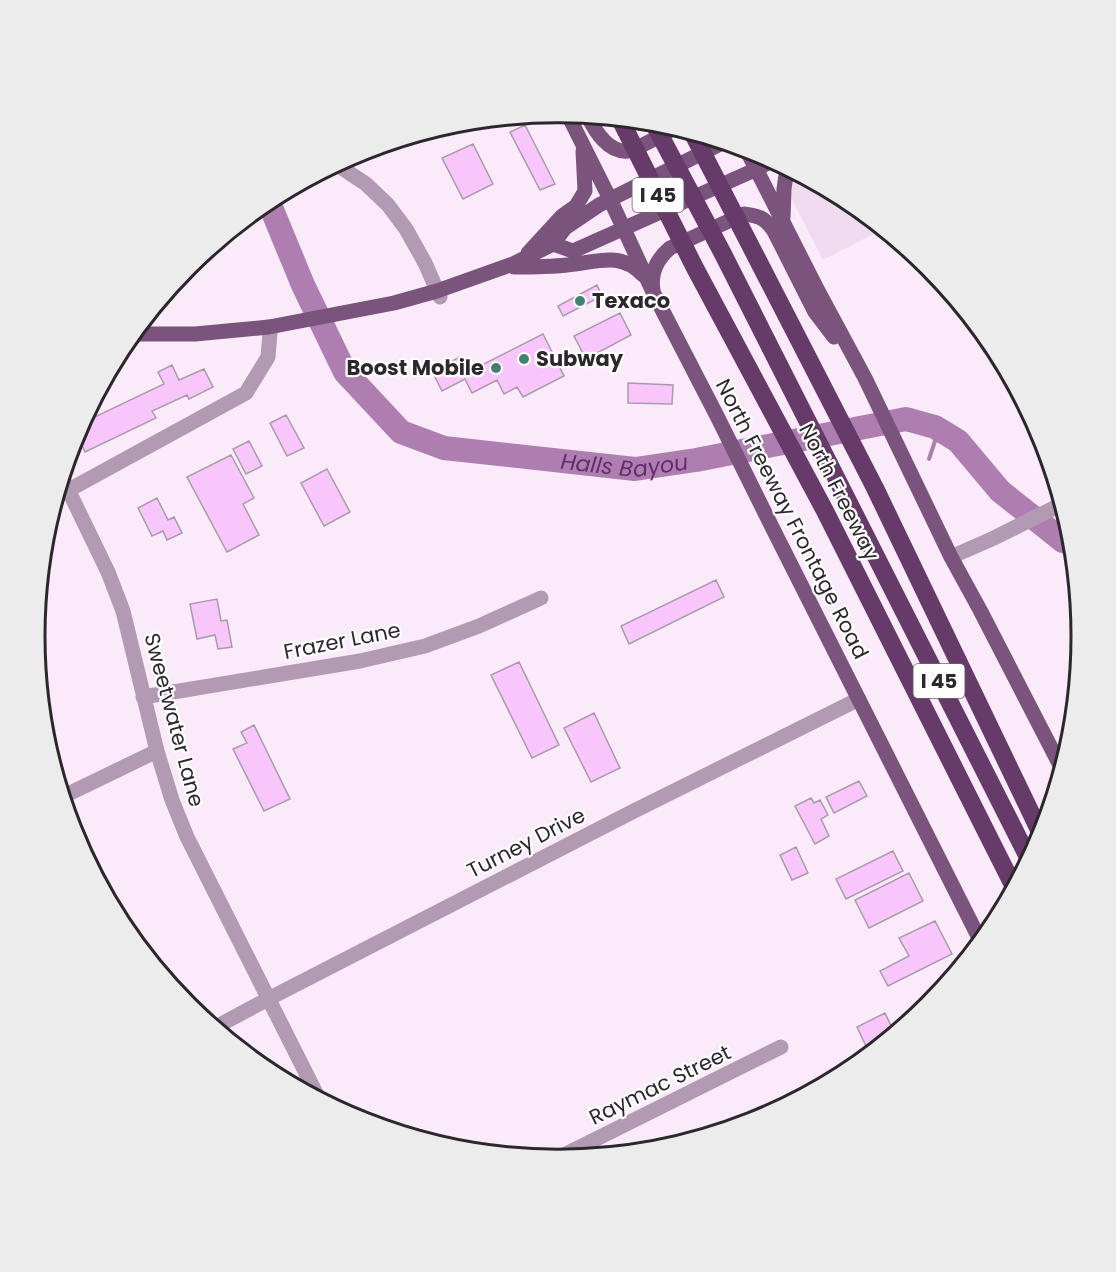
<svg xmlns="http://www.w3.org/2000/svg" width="1116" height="1272" viewBox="0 0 1116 1272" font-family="Poppins,sans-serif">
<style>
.built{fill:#f0dbf1}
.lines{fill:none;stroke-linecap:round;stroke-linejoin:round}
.stream{stroke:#ae7eb1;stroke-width:4}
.river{stroke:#ae7eb1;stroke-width:24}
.building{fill:#f9c6fc;stroke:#a99baa;stroke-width:1.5}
.minor{stroke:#b19ab2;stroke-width:15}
.major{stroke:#7a547c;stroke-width:15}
.highway{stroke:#663a69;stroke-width:18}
.poi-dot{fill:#408170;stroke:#fdfdfd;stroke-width:2}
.labels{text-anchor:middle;stroke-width:4.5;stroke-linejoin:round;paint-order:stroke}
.shield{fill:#fdfdfd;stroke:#6b676b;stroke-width:1.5}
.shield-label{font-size:20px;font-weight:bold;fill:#2c272c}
.poi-label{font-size:21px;font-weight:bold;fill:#2c272c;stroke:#fdfdfd;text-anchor:start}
.street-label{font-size:21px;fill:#2c272c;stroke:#fdfdfd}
.water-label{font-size:22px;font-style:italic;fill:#672b6b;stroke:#fdfdfd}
.rim{fill:none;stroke:#2c272c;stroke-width:3}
</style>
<rect width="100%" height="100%" fill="#faeafa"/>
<!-- built -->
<path class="built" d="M771,159L849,201L883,229L823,260Z"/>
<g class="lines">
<!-- stream -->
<path class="stream" d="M929,459L939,429"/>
<!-- river -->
<path class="river" id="s1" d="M268,200L303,285L345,372L401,432L444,448L635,469L696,460L906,419L935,427L958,441L1000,491L1063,541L1072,543"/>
</g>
<!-- building -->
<path class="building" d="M525,125L555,184L540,190L510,132Z
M473,144L493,184L463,199L442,158Z
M851,203L867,216L868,217L860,221Z
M597,285L602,296L563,316L558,306Z
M620,313L631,335L586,359L574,336Z
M543,334L564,376L523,397L517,387L504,394L497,380L472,393L465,379L442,391L432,371L460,357L468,372Z
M172,365L179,380L204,369L213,387L189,399L187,395L152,411L156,418L85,452L76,432L80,424L164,384L158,372Z
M628,383L673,385L672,404L628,403Z
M286,415L304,448L287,456L270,423Z
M249,441L262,466L246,474L233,449Z
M231,455L254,498L243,504L259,535L227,552L187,477Z
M327,469L350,512L324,526L301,483Z
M157,498L168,520L174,517L182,533L167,540L163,531L152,536L138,508Z
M716,580L724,597L629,644L621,626Z
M217,599L221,621L227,620L232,647L218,649L215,635L197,639L190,604Z
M519,662L559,745L532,758L491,675Z
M594,713L620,768L591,782L564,728Z
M254,725L290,799L264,811L233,749L247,743L241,732Z
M859,781L867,796L834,813L826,797Z
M811,798L814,803L820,800L828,815L821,819L829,836L815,844L795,806Z
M796,847L808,873L792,880L780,855Z
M893,851L903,871L846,899L836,879Z
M909,873L923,901L869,928L855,900Z
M935,921L952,954L888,986L880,971L909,956L899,938Z
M885,1013L894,1032L866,1046L857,1027Z"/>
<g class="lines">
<!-- minor -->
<path class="minor" d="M336,164L366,184L388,205L406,229L425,263L440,297
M62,477L108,572L123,611L157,751L172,800L187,837L319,1099
M56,497L246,393L268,357L270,333L269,327
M951,557L994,538L1062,504
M143,697L360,661L425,646L479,626L541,598
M62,797L157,751
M214,1028L268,999L632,812L859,699
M556,1159L781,1047"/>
<!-- major -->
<path class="major" d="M567,113L610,199L654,294L718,418L772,527L981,942
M587,115C595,131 608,153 628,151C636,150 667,132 676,127
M746,149L816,287L865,378L951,557L980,610L1062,769
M783,218L784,189L787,168
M553,244L573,251L757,169L773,160
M528,253L562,216L576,206L585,191L583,151
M514,267C531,267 549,267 567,265C595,263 620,250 643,275
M653,290C650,272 657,259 670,248L744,214C760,216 765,218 774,231L815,312L834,337
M132,334H195L269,327L394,303L437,291L513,264L553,244L565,228L599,205L724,142"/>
<!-- highway -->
<path class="highway" d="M620,119L695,268L825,511L1014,887
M653,122L723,254L1029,859
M692,132L875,488L1042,836"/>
</g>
<!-- markers -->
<g class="poi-dot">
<circle cx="580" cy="301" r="6"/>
<circle cx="524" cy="359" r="6"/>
<circle cx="496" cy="368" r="6"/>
</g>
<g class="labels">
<!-- shield labels -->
<g class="shield">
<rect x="632.5" y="178" width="51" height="34" rx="4.5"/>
<rect x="913.5" y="664" width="51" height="34" rx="4.5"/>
</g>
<g class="shield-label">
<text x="658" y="202">I 45</text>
<text x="939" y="688">I 45</text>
</g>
<!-- poi labels -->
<g class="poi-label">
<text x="592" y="308">Texaco</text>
<text x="536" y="366">Subway</text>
<text x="484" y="375" text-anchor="end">Boost Mobile</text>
</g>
<!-- street labels -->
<g class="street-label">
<text transform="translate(839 492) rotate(63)" y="7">North Freeway</text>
<text transform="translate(792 519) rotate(63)" y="7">North Freeway Frontage Road</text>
<text transform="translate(342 641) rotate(-11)" y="7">Frazer Lane</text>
<text transform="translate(174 720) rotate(75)" y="7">Sweetwater Lane</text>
<text transform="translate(526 843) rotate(-27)" y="7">Turney Drive</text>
<text transform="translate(660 1085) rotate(-26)" y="7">Raymac Street</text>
</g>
<!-- water labels -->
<g class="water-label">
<text dy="8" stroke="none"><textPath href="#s1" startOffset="498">Halls Bayou</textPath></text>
</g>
</g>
<!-- crop -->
<path d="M0 0H1116V1272H0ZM45 636a513 513 0 1 1 1026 0a513 513 0 1 1-1026 0Z" fill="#ececec" fill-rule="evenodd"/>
<path class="rim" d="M45 636a513 513 0 1 1 1026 0a513 513 0 1 1-1026 0Z"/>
</svg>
